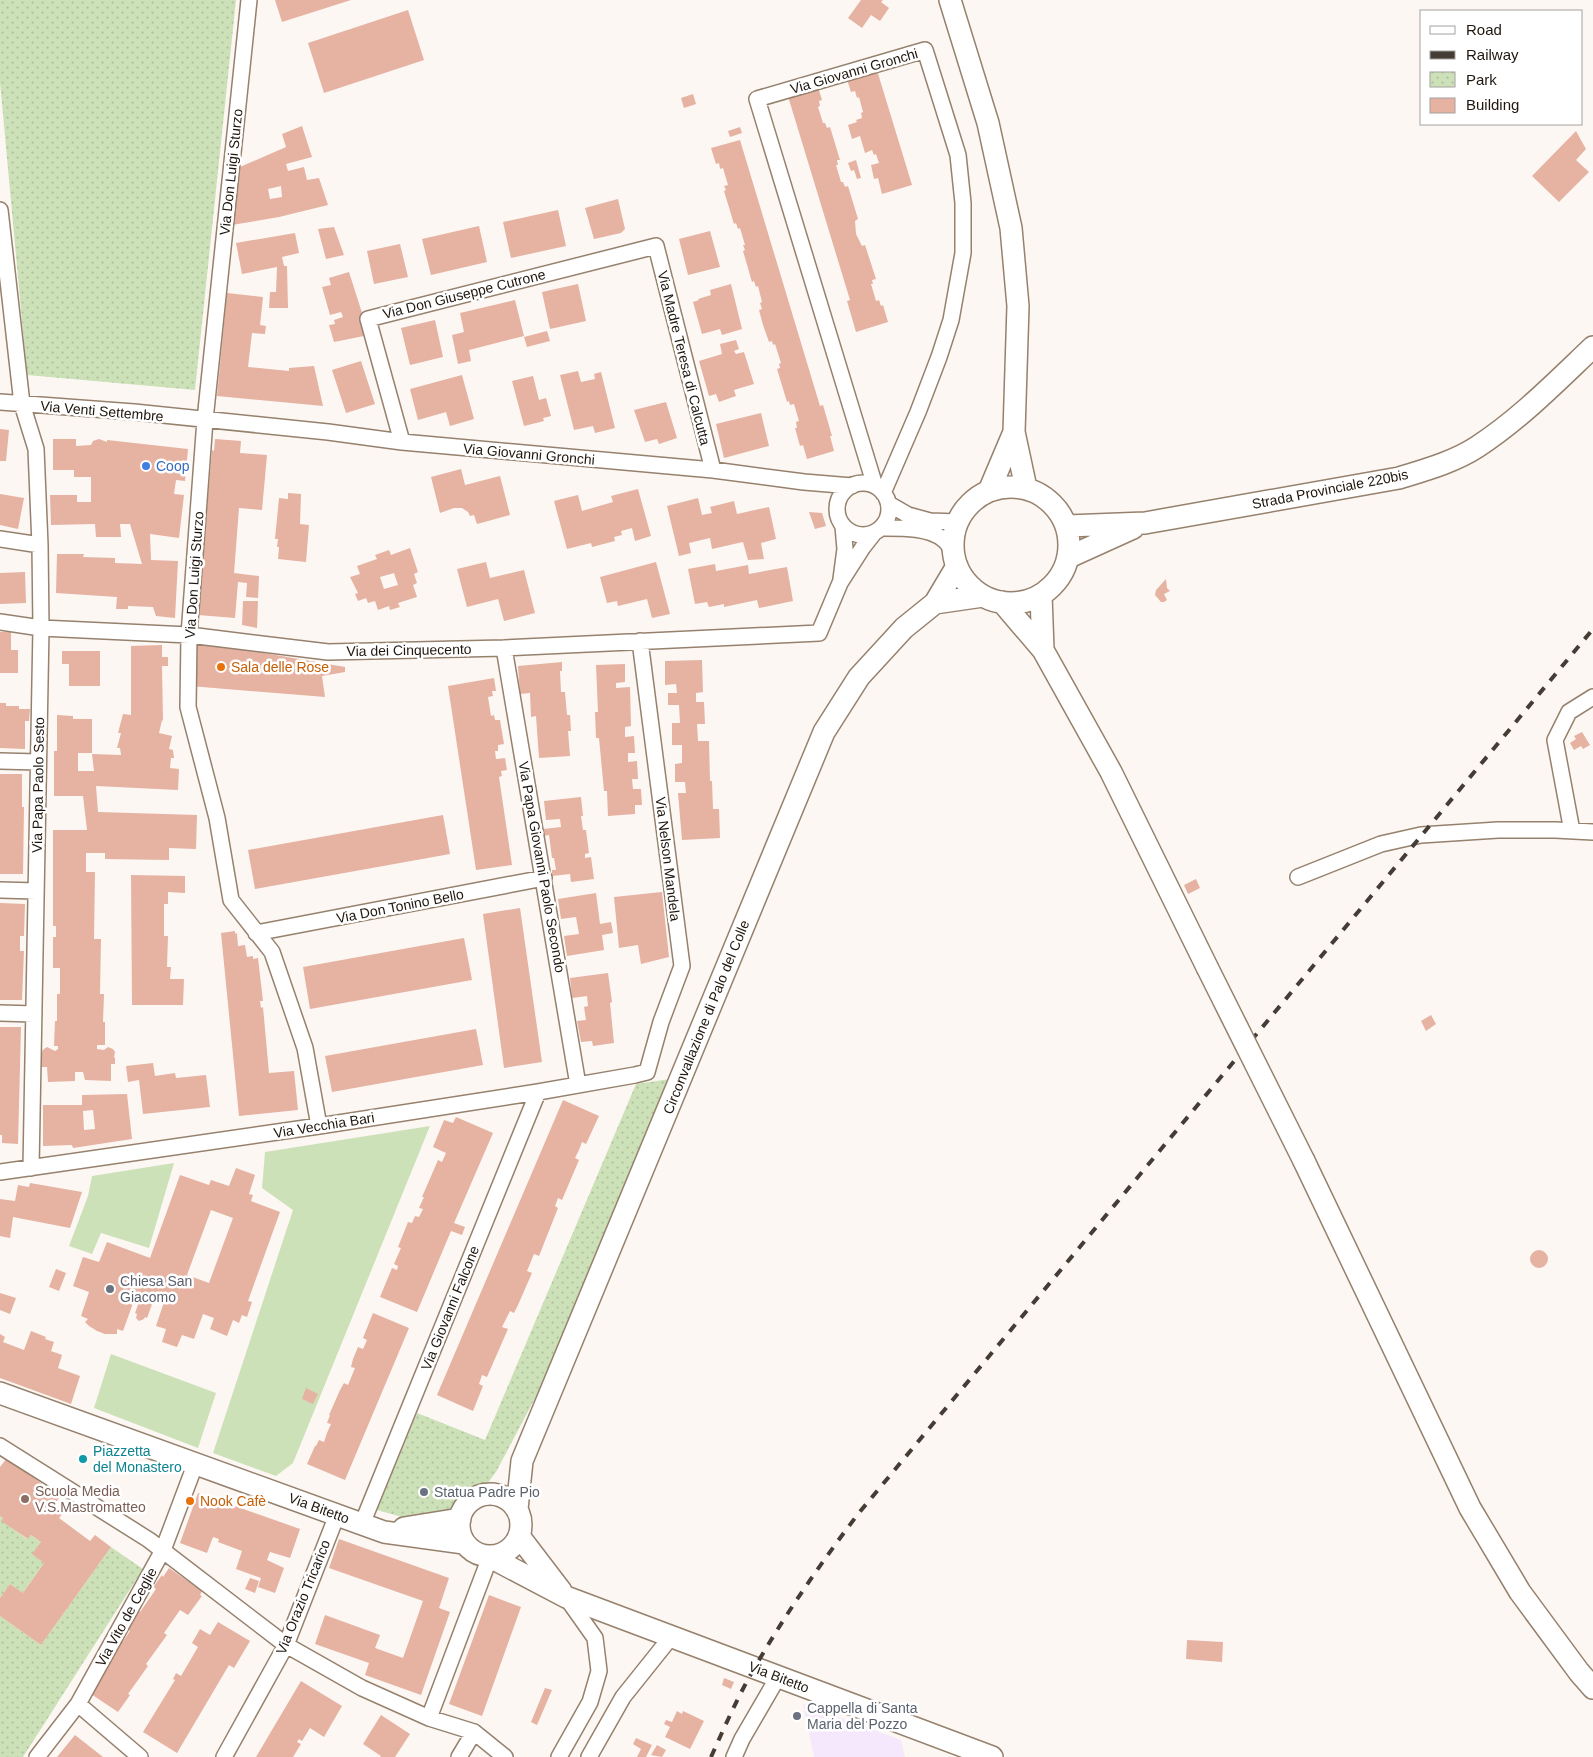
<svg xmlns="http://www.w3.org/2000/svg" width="1593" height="1757" viewBox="0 0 1593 1757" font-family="Arial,sans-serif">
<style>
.industrial{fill:#f5e8fd}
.green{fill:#cde1b9}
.park{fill:url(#park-dots)}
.building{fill:#e6b2a2;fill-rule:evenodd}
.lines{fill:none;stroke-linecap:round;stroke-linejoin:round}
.street-casing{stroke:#96816d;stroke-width:18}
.secondary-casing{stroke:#96816d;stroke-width:24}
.street{stroke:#fff;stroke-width:15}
.secondary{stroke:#fff;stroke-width:21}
.rail{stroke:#443d35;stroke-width:4;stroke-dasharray:9 9;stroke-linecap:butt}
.secondary-bridge-casing{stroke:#96816d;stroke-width:24;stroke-linecap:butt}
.secondary-bridge{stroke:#fff;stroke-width:21}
.shop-dot{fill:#3f7fe0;stroke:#fff;stroke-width:2}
.food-dot{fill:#e8710a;stroke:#fff;stroke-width:2}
.worship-dot{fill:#6b7280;stroke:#fff;stroke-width:2}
.culture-dot{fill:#0f9aa8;stroke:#fff;stroke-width:2}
.education-dot{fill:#8d6e63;stroke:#fff;stroke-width:2}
.labels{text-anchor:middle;stroke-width:5;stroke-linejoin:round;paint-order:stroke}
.street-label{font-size:14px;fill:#1f170f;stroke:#fff}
.shop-label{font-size:14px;fill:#366cbe;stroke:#fff;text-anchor:start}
.food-label{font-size:14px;fill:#c56008;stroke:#fff;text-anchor:start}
.worship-label{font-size:14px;fill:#5b616d;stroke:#fff;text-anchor:start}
.culture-label{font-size:14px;fill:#0d838f;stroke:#fff;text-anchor:start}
.education-label{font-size:14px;fill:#785e54;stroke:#fff;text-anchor:start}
</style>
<defs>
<pattern id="park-dots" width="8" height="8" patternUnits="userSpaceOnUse" patternTransform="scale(1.25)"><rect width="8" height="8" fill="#cde1b9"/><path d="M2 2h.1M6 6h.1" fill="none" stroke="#b0c09e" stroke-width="1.8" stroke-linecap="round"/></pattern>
</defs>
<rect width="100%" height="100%" fill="#fcf7f3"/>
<!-- industrial -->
<path class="industrial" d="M803,1704L901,1740L905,1757H814Z"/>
<!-- green -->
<path class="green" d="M430,1126L293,1463L276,1476L213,1453L293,1210L262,1188L265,1152Z
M174,1163L149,1248L101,1233L92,1254L69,1246L88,1196L92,1176Z
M111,1354L216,1393L198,1448L94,1408Z"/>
<!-- park -->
<path class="park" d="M0,0H236L195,390L27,375L0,82Z
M670,1079L542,1385L496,1472L478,1496L454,1513L409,1519L377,1510L417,1413L485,1440L636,1084Z
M0,1516L3,1518L2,1521L27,1539L31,1535L41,1542L33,1554L44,1563L23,1593L10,1584L0,1598Z
M111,1547L143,1569L23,1757H0V1616L41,1645Z"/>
<!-- building -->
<path class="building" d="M275,0H351L282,22Z
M861,0H883L881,2L889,8L880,21L871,15L862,28L848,18Z
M408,10L424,60L324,93L308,43Z
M876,67L912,185L882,194L878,178L874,179L871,165L879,163L876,154L874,155L872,150L865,153L860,136L852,139L848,125L857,122L856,120L862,118L861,113L863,112L859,97L857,98L855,91L851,92L846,76Z
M817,84L822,100L819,101L820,106L818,107L823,123H825L827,128L830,127L840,160H837L838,165H836L841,182H843L845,187L848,186L858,219L855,221L856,234L862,246L865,245L876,279L872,280L873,284H871L874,294L876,301L879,300L881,306L883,305L888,322L856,332L847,301L850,300L787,93Z
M693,94L696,104L684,108L681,98Z
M302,126L312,157L286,164L288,171L304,167L307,180L319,178L328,205L279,217L232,225L240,167L286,147L282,134ZM281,186L282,197L270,199L268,189Z
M740,127L742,133L730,137L728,131Z
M1576,131L1586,149L1576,160L1589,172L1559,202L1532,176Z
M740,140L820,406L823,405L832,436H830L834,451L807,459L803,445L800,446L795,428H797L796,422L799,421L794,404L790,405L789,401L787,402L777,369L780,368L779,364L781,363L775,344L773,345L772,341L769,342L763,325L759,310L762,309L760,303L762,302L758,286L756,287L754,281L752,282L743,251L745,250L743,245H745L740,228L738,229L736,223L734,224L724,191L726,190L724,186L728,185L723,168L720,169L719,163L716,164L711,148Z
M856,160L861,178L857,179L854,170L851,171L848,163Z
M618,199L625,229L621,233L594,239L585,208Z
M558,210L566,246L511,258L503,222Z
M479,226L487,262L431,275L422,239Z
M334,227L344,255L326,259L318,229Z
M710,231L720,267L688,275L679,239Z
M295,233L299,253L282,257L284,266H287L288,308H269L270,292H276L277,267L242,274L236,243Z
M400,244L408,277L374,284L367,251Z
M349,272L369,335L334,342L329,325L335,324L334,320L343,317L341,312L330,315L322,287L331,285L329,278Z
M578,284L586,321L550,329L542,292Z
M731,284L742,329L722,335L720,329L702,334L693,302L699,300L698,299L711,295L710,290Z
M227,293L263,297L260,325L266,326L265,334L252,333L248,367L289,371V368L314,366L323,406L217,396Z
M515,300L524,336L469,350L471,361L458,364L452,335L464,332L460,313Z
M435,320L443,357L410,365L401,328Z
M547,331L550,341L527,347L524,337Z
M736,340L739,349L734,351L736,354L744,352L754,384L734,390L736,396L719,402L716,394L709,396L699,361L722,354L720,344Z
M361,361L375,404L346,413L332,370Z
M578,371L581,382L595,379L594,374L601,372L615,428L595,433L593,426L574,430L560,375Z
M462,375L474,419L450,426L446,412L418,420L410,389Z
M533,376L539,400L546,398L551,416L543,418L544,421L524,426L512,381Z
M666,402L677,438L659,444L657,439L645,442L634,410Z
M761,413L769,446L724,458L716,424Z
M0,429L9,430L6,461H0Z
M53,439H76V446L91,445L93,441L99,439L107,442V440L188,449L185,481L176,480L174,494L184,495L179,538L150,534L151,560L178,561L175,618L156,616L153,607L128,606V609H116L117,597L56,593L57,554H84L83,557L115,558V563L142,564L130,524H120L121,537H96L95,524L51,525L50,495H77V502H91V477H74V470H53Z
M215,439L241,441L240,453L267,455L262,510L239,508L234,573L259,576L258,598L246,597L247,583L238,582L235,618L198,615L212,450L214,451Z
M461,469L465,485L500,476L510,515L477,524L474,515L470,516L468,512L462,508H454L440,513L431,477Z
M638,489L651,536L635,541L632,528L621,531L622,535L614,537L615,541L592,547L591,543L567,549L554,501L578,495L582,511L613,502L611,496Z
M288,493L301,494L300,524L309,525L306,562L278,559L279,547H277L278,539H275L279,498L288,499Z
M0,494L24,498L18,529L0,525Z
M698,498L702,515L712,513L710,507L734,501L737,514L769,507L776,539L761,543L764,559L748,560L743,542L712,549L710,538L689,543L691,553L679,556L667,506Z
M809,512L822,513L826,526L815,529Z
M410,548L418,572L414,574L417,583L413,585L417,597L398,603L400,607L390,610L389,606L378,610L375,601L368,603L366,598L358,601L355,594L358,593L350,577L360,574L357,566L377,559L375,555L389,550L391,555ZM394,573L398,585L384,589L380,577Z
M486,562L490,578L524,570L535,613L504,621L498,599L467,607L457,569Z
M656,562L670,614L652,618L647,599L618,606L617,601L607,603L600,577Z
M715,564L716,571L748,565L749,574L787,567L793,601L759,608L757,600L724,607V604L709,607L707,602L695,604L688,569Z
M25,572L26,603L0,604V573Z
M1166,579L1167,588L1170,591L1164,594L1167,600L1164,602H1161L1155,595L1156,590Z
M243,601H258L257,628L242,625Z
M0,632H11V650H18V673H0Z
M194,641L345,667V672L322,676L325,697L190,686Z
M162,645V657H168V666H162L163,721L162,720L159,733L172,736L169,749L173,750L174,758H171L170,768L179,769L178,790L96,786L98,812L197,815L196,849L169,848V860L105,859V853H86V872H95L94,939H101L100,994H104L103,1022H105V1045H97V1049L104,1050L108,1047L113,1049L115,1052L114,1057L115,1058V1064H111V1081L85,1080L83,1072H75V1081L48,1082L47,1067H41L42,1060L40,1054L44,1049L47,1047L55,1051L58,1049V1046H54L55,1021H57V994H60V968H53V937H56V926H53V830H87L83,796H54V751H57V715L73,716V719H92V753H78V771H94L92,754L121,755L120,748H117L121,733H118L123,714L131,715V646Z
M62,651H100V686H69V664H62Z
M702,660L703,692L696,693V702H704L705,724H697L698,741H709L710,781H712L713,809H719L720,838L682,840L678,793H686L685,782H675V764L682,763V745H672V723H680L679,705H668V693H677L676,684L665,685V661Z
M562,662V671H560L561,692H565L567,715H570L571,731H568L570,756L539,758L536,716L531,717L530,693L520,694L518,666Z
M625,664V682L616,683V688L630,687L631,726L625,727V737L634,736L635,753H628V762L637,761L638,779H632L633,789H641L642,805H635V814L608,816L607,791H604L599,738H596L595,712H598L596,665Z
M494,678L496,691H492L493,696L488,697L491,716L494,715L495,720H500L504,744L498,745V751H495L496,759L505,758L507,770L501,771L502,776L499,777L512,865L476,870L448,686Z
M0,703H6V706H19V709H30L29,721H25V749L0,748Z
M1582,732L1590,745L1583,749L1581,746L1574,750L1570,743L1576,739L1574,736Z
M0,774H22V807H24L23,874H0Z
M581,797L583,816H581L583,830H586L589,853L585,854V858L591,857L594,879L571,882L570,874L552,876V870H556L554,858H552L549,835L544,836L543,829L561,827L560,819L546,820L544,801Z
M443,815L450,854L255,889L248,850Z
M131,875L185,876V893L168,892V904H164V936H168L167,967H171L170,979H184L183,1005H132Z
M1196,879L1200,888L1188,894L1184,885Z
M662,892L669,957L641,964L638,945L619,948L614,897Z
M596,893L600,924L611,922L613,933L602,935L604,950L567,956L564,936L579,934L576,917L561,919L558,899Z
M0,903L25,904L24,936H20V951H24L22,1000H0Z
M520,908L542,1062L504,1068L483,914Z
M235,931V934L237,933L238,946L245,945L247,957L253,956V959L258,958L263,1001H260L261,1008L263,1007L269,1073L294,1071L298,1110L239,1116L221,933Z
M464,938L472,980L310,1009L303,967Z
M608,973L612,1002L610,1003L614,1043L593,1046L592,1041L581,1042L577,1021L586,1020L584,1007L588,1006L587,996L572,998L570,978Z
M1431,1015L1436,1024L1426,1031L1421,1021Z
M0,1027H21L18,1144L2,1143V1135H0Z
M476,1029L483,1065L332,1092L325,1056Z
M153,1063L155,1076L175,1073L176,1078L206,1075L210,1107L143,1114L139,1080L128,1082L126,1066Z
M127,1094L132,1139L73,1148L72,1145L43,1146V1105H82V1095ZM93,1110L95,1129L84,1130L83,1111Z
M563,1100L599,1116L586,1144L582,1142L579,1150L575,1158L579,1160L562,1200L558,1198L555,1206L558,1208L539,1256L534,1254L527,1271L532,1273L518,1305L514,1313L510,1311L502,1327L508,1329L487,1377L482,1375L479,1384L483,1386L473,1411L437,1395Z
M456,1117L493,1133L454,1223L465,1227L462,1235L451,1231L417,1312L380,1297L392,1268L397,1270L398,1266L394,1264L401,1248L398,1247L408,1222L412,1223L415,1216L419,1217L423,1209L419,1208L424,1197H422L438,1160L442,1162L446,1153L433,1147L444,1120L453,1123Z
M236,1168L255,1175L249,1194L253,1195L251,1201L280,1212L248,1301L252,1302L247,1317L242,1315L239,1323L233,1320L227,1336L210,1329L214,1318L203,1314L194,1339L182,1335L177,1347L162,1342L166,1329L156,1326L165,1299L155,1296L147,1318L145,1317L144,1319L139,1321L136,1318L137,1314L135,1313L142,1294L137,1292L123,1331L117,1329V1334H105L97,1331L89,1326L85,1322L88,1319L81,1316L89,1292L73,1286L83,1257L99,1262L107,1242L150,1258L180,1175L209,1185L211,1180L229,1186ZM211,1210L233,1218L209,1283L187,1275Z
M30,1183L82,1192L70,1228L13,1217L10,1238L0,1236V1199L15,1201L18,1185L29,1187Z
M1530 1259a9 9 0 1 1 18 0a9 9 0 1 1-18 0Z
M56,1269L66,1273L59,1291L49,1287Z
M0,1293L16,1298L10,1314L0,1310Z
M373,1313L409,1328L345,1480L307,1464L315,1446H316L319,1440L324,1442L327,1433L331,1424L327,1423L330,1415H329L340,1390L344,1383L348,1385L355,1368L351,1367L353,1359L358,1347L363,1349L367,1340L363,1338Z
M31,1331L46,1337L45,1339L54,1342L51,1351L62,1355L58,1368L80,1376L71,1404L0,1378V1334L5,1337L3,1342L24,1350Z
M306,1388L318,1394L313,1404L302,1399Z
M7,1458L60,1497L53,1506L63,1513L59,1518L90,1541L95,1535L111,1547L41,1645L0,1616V1598L10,1584L23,1593L44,1563L32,1554L41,1542L31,1535L28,1539L1,1521L3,1518L0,1516V1467Z
M198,1493L300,1529L290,1558L270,1552L267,1560L284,1568L275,1593L258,1587L261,1578L236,1569L242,1551L218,1542L219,1539L213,1537L207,1553L180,1543Z
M339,1539L449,1578L439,1608L450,1612L421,1695L365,1675L369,1663L315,1644L325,1615L380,1635L375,1648L403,1658L423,1601L329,1568Z
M169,1568L202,1591L200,1595L202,1596L188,1615L180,1610L164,1633L167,1635L146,1664L148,1666L128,1694L130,1695L118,1712L88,1692L95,1683L98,1685L99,1683L93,1680L105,1669L115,1654L112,1652L121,1640L123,1641L130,1631L127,1629L133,1622L131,1620L138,1610L140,1612L156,1589L153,1587L162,1575L163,1577Z
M250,1578L259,1581L255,1593L245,1589Z
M489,1595L521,1607L482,1716L449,1704Z
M218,1622L250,1641L234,1668L229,1665L177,1753L143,1732L175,1680L173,1679L176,1673L181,1676L198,1647L192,1643L200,1629L210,1635Z
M1187,1640L1223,1642L1222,1662L1186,1659Z
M724,1678L734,1682L731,1689L722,1685Z
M301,1681L342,1706L324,1737L310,1728L302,1741L299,1739L297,1742L301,1744L293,1757H256Z
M545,1688L552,1690L537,1725L531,1722Z
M677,1711L682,1714L683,1711L704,1721L690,1749L665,1737L670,1727L664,1724L666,1720L672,1722Z
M381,1715L410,1734L395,1757H380L381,1756L363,1744Z
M75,1735L103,1757H57Z
M636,1738L652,1745L646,1757H637L641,1749L633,1744Z
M657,1745L666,1750L662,1757L651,1755Z"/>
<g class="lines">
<!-- street casing -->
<g class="street-casing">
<path id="street" d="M249,0L205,420L189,635L188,707L217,818L231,900L272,952L305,1048L319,1126
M0,210L22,404L36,449L40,545L41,628L31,1168
M0,402L134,412L328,432L402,442L713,470L804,482L852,486
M402,442L368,319L656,246L713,470
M837 509a26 26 0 1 1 52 0a26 26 0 1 1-52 0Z
M875,486L757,99L925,50L958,155L963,203V253L951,320L939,357L918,412L883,493
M889,504L908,515L930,521L958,522
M881,528C900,528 929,527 944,540C948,543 951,549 954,553
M0,539L40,545
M841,579L845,549L843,526
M0,622L41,628L189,635L328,652L504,648L819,633L840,583L863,547L874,533
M504,648L578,1085
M0,761L38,762
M1572,831L1555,740L1569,712L1593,697
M1298,877L1381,844L1421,835L1498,830H1555L1593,832
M0,890L36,891
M256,933L544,878
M0,1013L34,1014
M0,1172L319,1126L538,1092L635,1075L647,1072L661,1022L682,966L640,641
M0,1446L149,1540L286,1645L362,1688L429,1718L474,1732L505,1757
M362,1524L538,1092
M78,1704L140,1757
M429,1718L490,1557
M37,1757L78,1704L163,1550L195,1465
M224,1757L286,1645L337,1515
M459,1757L474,1732
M559,1757L590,1702L599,1671L595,1638L566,1597
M589,1757L623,1697L671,1637
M734,1757L742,1739L778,1677"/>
</g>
<!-- secondary casing -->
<g class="secondary-casing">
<path id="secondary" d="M950,0L988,123L1011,228L1018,306L1014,432L1026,488
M953 545a58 58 0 1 1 116 0a58 58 0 1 1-116 0Z
M989,491L1014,432
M1067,526L1145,523L1399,478C1425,470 1454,462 1477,447C1520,419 1556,382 1593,347
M1069,557L1133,528
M1041,595L1043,650
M1002,602L1043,650L1111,772L1207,967
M935,603L983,596
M1304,1161L1470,1508L1520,1592L1579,1672L1593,1688
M0,1393L384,1532L464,1543
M459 1525a31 31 0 1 1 62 0a31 31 0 1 1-62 0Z
M517,1509L522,1461L824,732L859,677L904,628L935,603L957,566
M404,1528L460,1519
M519,1536L561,1591
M490,1557L566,1597L992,1757"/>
</g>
<!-- street -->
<use href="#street" class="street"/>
<!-- secondary -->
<use href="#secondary" class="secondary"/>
<!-- rail -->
<path class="rail" d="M711,1757C725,1726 738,1696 755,1667C786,1613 821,1563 858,1514L1593,629"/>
<!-- secondary-bridge casing -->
<g class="secondary-bridge-casing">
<path id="secondary-bridge" d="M1207,967L1304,1161"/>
</g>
<!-- secondary-bridge -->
<use href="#secondary-bridge" class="secondary-bridge"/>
</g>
<!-- markers -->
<circle class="shop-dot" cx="146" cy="466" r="5"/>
<g class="food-dot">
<circle cx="221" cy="667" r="5"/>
<circle cx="190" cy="1501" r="5"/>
</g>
<g class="worship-dot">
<circle cx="110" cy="1289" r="5"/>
<circle cx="424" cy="1492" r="5"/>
<circle cx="797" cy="1716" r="5"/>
</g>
<circle class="culture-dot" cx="83" cy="1459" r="5"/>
<circle class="education-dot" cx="25" cy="1499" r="5"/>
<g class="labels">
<!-- street labels -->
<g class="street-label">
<text transform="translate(854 71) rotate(-16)" y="5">Via Giovanni Gronchi</text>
<text transform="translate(231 172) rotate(-84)" y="5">Via Don Luigi Sturzo</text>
<text transform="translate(464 294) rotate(-14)" y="5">Via Don Giuseppe Cutrone</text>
<text transform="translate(684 358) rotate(76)" y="5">Via Madre Teresa di Calcutta</text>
<text transform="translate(102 411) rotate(5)" y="5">Via Venti Settembre</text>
<text transform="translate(529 454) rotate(5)" y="5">Via Giovanni Gronchi</text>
<text transform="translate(1330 489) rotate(-11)" y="5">Strada Provinciale 220bis</text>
<text transform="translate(194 575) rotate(-86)" y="5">Via Don Luigi Sturzo</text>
<text transform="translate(409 650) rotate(-1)" y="5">Via dei Cinquecento</text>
<text transform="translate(38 785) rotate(-89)" y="5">Via Papa Paolo Sesto</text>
<text transform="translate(668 859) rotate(83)" y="5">Via Nelson Mandela</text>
<text transform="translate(542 867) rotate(80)" y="5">Via Papa Giovanni Paolo Secondo</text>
<text transform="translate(400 906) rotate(-11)" y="5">Via Don Tonino Bello</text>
<text transform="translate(706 1017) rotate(-68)" y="5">Circonvallazione di Palo del Colle</text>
<text transform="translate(324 1125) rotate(-9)" y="5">Via Vecchia Bari</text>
<text transform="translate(450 1308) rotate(-68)" y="5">Via Giovanni Falcone</text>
<text transform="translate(319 1508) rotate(20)" y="5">Via Bitetto</text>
<text transform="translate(303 1597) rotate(-68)" y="5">Via Orazio Tricarico</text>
<text transform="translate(126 1617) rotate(-61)" y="5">Via Vito de Ceglie</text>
<text transform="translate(779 1677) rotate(21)" y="5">Via Bitetto</text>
</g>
<!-- shop labels -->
<g class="shop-label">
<text x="156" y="471">Coop</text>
</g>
<!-- food labels -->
<g class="food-label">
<text x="231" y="672">Sala delle Rose</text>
<text x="200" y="1506">Nook Cafè</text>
</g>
<!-- worship labels -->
<g class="worship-label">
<text x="120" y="1286">Chiesa San<tspan x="120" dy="16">Giacomo</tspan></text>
<text x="434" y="1497">Statua Padre Pio</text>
<text x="807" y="1713">Cappella di Santa<tspan x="807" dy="16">Maria del Pozzo</tspan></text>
</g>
<!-- culture labels -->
<g class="culture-label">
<text x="93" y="1456">Piazzetta<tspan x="93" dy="16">del Monastero</tspan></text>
</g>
<!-- education labels -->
<g class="education-label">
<text x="35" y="1496">Scuola Media<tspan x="35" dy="16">V.S.Mastromatteo</tspan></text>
</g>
</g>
<!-- legend -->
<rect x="1420" y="10" width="162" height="115" fill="#ffffff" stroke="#a5a29f"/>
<rect x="1430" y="26" width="25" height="8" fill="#ffffff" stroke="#a5a29f"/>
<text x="1466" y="35" font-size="15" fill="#1f170f">Road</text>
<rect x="1430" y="51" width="25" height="8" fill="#443d35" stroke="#a5a29f"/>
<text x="1466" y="60" font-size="15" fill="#1f170f">Railway</text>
<rect x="1430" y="72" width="25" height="15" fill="url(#park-dots)" stroke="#a5a29f"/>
<text x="1466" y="85" font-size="15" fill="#1f170f">Park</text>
<rect x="1430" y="98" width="25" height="15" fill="#e6b2a2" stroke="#a5a29f"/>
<text x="1466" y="110" font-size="15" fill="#1f170f">Building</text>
</svg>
